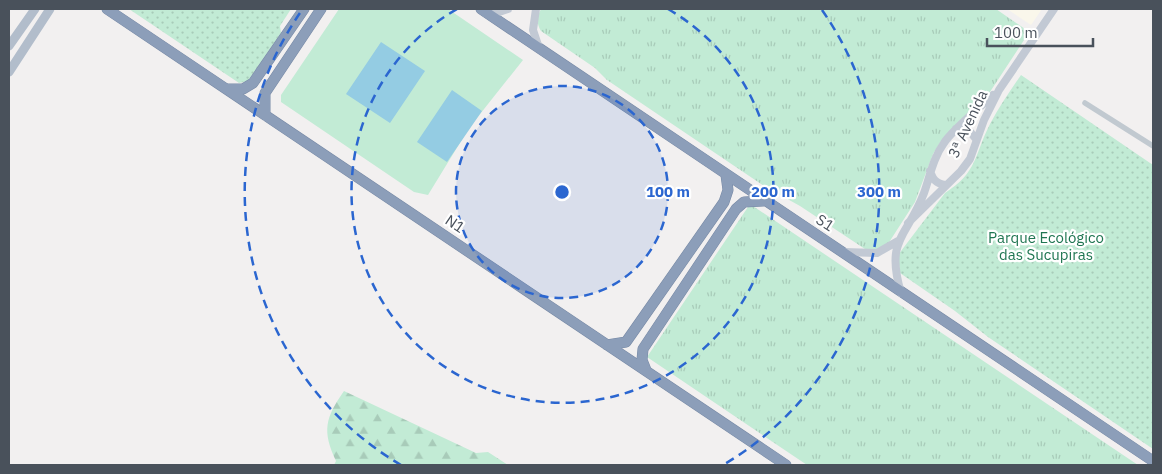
<svg xmlns="http://www.w3.org/2000/svg" width="1162" height="474" viewBox="0 0 1162 474" font-family="'IBM Plex Sans',sans-serif">
<style>
.commercial{fill:#faf7eb}
.grass{fill:url(#grass-tufts)}
.forest{fill:url(#forest-firs)}
.park{fill:url(#park-dots)}
.garden{fill:#c2ebd5}
.water{fill:#94cce3}
.lines{fill:none;stroke-linecap:round;stroke-linejoin:round}
.highway-casing{stroke:#7789a5;stroke-width:11}
.street{stroke:#c1c9d0;stroke-width:5.5}
.secondary{stroke:#c2c9d4;stroke-width:8}
.primary{stroke:#b2bdcb;stroke-width:9}
.highway{stroke:#8c9eb9;stroke-width:10}
.ring{fill:none;stroke:#2b66d0;stroke-width:2.5;stroke-dasharray:9 6}
.labels{text-anchor:middle;stroke-width:4.5;stroke-linejoin:round;paint-order:stroke}
.street-label{font-size:15px;fill:#49515b;stroke:#fff}
.park-label{font-size:15px;fill:#207652;stroke:#fff}
.centre{fill:#2b66d0;stroke:#fff;stroke-width:2.5}
.ring-label{font-size:15px;text-anchor:middle;font-weight:bold;fill:#2b66d0;stroke:#fff;stroke-width:4.5;stroke-linejoin:round;paint-order:stroke}
</style>
<defs>
<pattern id="grass-tufts" width="24" height="20" patternUnits="userSpaceOnUse" patternTransform="scale(1.25)"><rect width="24" height="20" fill="#c2ebd5"/><path d="M3 7l-1-3M5 7V3M7 7l1-3M15 17l-1-3M17 17v-4M19 17l1-3" fill="none" stroke="#a8cbb9"/></pattern>
<pattern id="forest-firs" width="22" height="20" patternUnits="userSpaceOnUse" patternTransform="scale(1.25)"><rect width="22" height="20" fill="#c2ebd5"/><path d="M5 1l3.5 6h-7zM16 11l3.5 6h-7z" fill="#a8cbb9"/></pattern>
<pattern id="park-dots" width="8" height="8" patternUnits="userSpaceOnUse" patternTransform="scale(1.25)"><rect width="8" height="8" fill="#c2ebd5"/><path d="M2 2h.1M6 6h.1" fill="none" stroke="#a8cbb9" stroke-width="1.8" stroke-linecap="round"/></pattern>
</defs>
<rect width="100%" height="100%" fill="#f2f0f0"/>
<!-- commercial -->
<path class="commercial" d="M1007,9H1042L1031,25Z"/>
<!-- grass -->
<path class="grass" d="M541,9H996L1025,29L1028,34L984,101L941,141L933,154L915,202L886,247L881,250L865,249L800,206L764,186L607,80L595,68L541,31C536,23 537,17 541,9Z
M750,204L1138,465H807L647,357Z"/>
<!-- forest -->
<path class="forest" d="M344,391L476,453L488,452L508,465H334L336,461C322,431 325,418 344,391Z"/>
<!-- park -->
<path class="park" d="M129,9H291L280,26L281,33L248,81L239,83Z
M1021,75L1153,165V449L988,337L955,311L900,273L898,255L945,193C978,172 974,155 990,124C999,107 1010,91 1021,75Z"/>
<!-- garden -->
<path class="garden" d="M339,9H448L523,60L469,128L428,195L414,192L281,102V95Z"/>
<!-- water -->
<path class="water" d="M381,42L425,71L390,123L346,94Z
M452,90L482,111L447,162L417,142Z"/>
<g class="lines">
<!-- highway casing -->
<g class="highway-casing">
<path id="highway" d="M107,9L786,465
M481,9L1153,461
M228,89H243L253,83L304,9
M265,115V93L321,9
M607,345L626,342L724,202L728,190L726,175
M646,370L642,360L643,349L736,209L744,202L763,201"/>
</g>
<!-- street -->
<path class="street" d="M1085,103L1153,146"/>
<!-- secondary -->
<path class="secondary" d="M536,9L533,30L539,48
M486,13H496L508,9
M956,129L967,128L976,139
M930,171C933,180 936,183 945,185
M908,223L961,171L970,159L984,120L999,90L1054,9
M844,252L877,253L898,241
M901,293C885,238 907,238 924,193C930,176 933,158 944,143C954,128 979,109 993,95"/>
<!-- primary -->
<path class="primary" d="M9,46L35,9
M9,72L50,9"/>
<!-- highway -->
<use href="#highway" class="highway"/>
</g>
<!-- distance rings -->
<circle cx="562" cy="192" r="106" fill="#2b66d0" fill-opacity=".12"/>
<g class="ring">
<circle cx="562" cy="192" r="106"/>
<path d="M668 9A211 211 0 1 1 457 9"/>
<path d="M401 465A317 317 0 0 1 302 10M822 10A317 317 0 0 1 723 465"/>
</g>
<g class="labels">
<!-- street labels -->
<g class="street-label">
<text transform="translate(968 124) rotate(-65)" y="5">3ª Avenida</text>
<text transform="translate(825 223) rotate(33)" y="5">S1</text>
<text transform="translate(455 224) rotate(34)" y="5">N1</text>
</g>
<!-- park labels -->
<g class="park-label">
<text x="1046" y="243">Parque Ecológico<tspan x="1046" dy="17">das Sucupiras</tspan></text>
</g>
</g>
<circle cx="562" cy="192" r="8" class="centre"/>
<g class="ring-label">
<text x="668" y="197">100 m</text>
<text x="773" y="197">200 m</text>
<text x="879" y="197">300 m</text>
</g>
<!-- border -->
<rect width="1162" height="474" fill="none" stroke="#49515b" stroke-width="20"/>
<!-- scale -->
<path d="M987 38v8h106v-8" fill="none" stroke="#49515b" stroke-width="2.5"/>
<text x="994" y="38" font-size="15" fill="#49515b" stroke="#ffffff" stroke-width="4" paint-order="stroke">100 m</text>
</svg>
